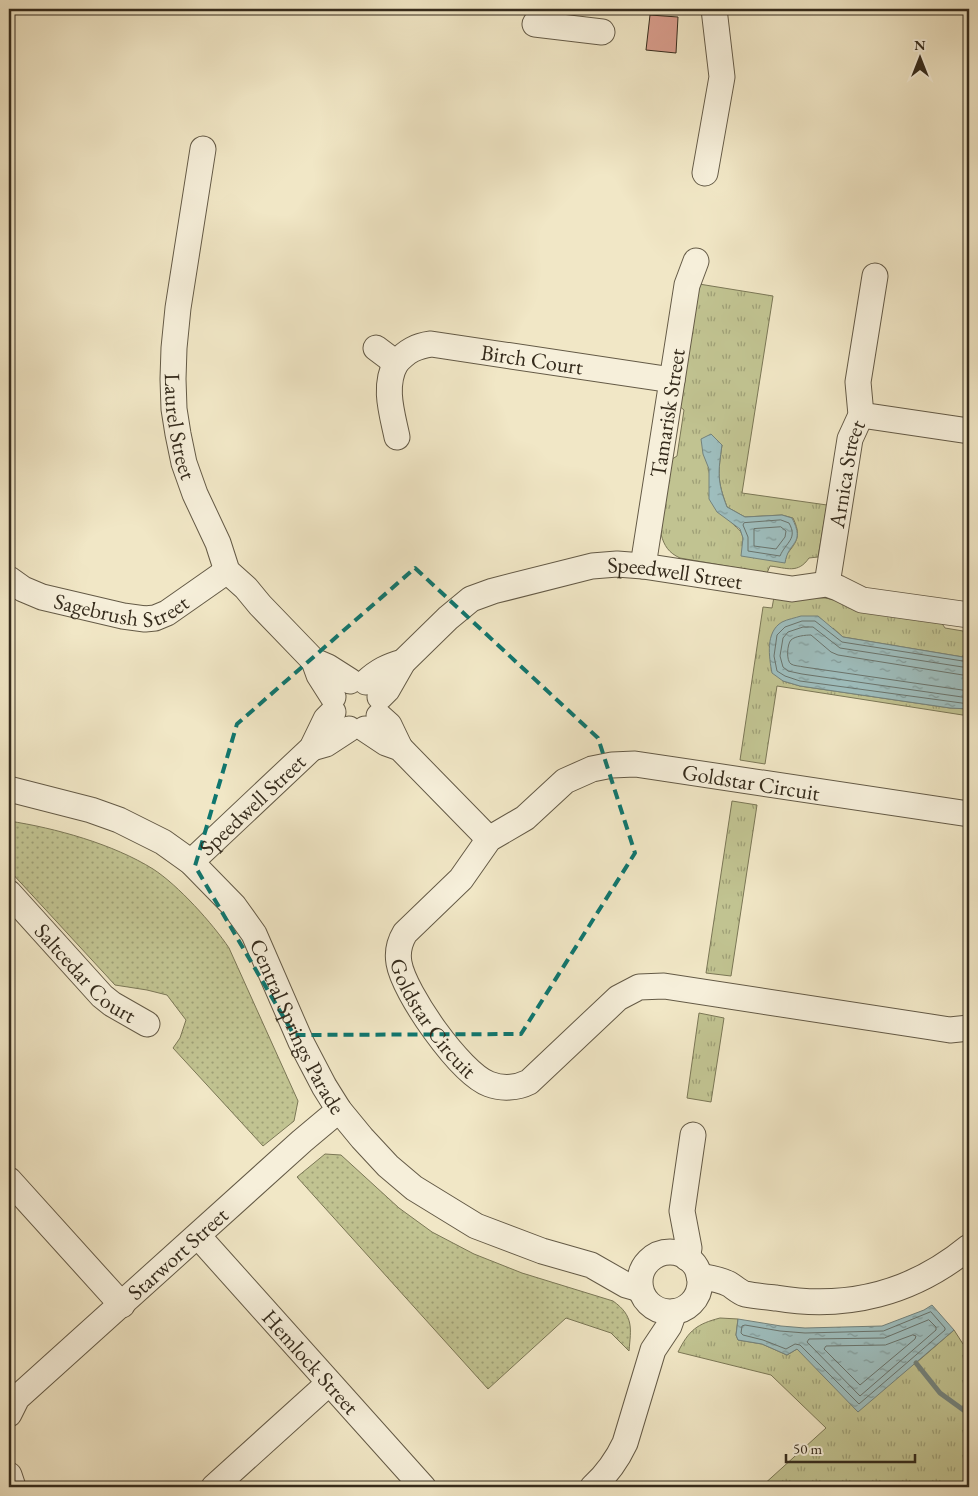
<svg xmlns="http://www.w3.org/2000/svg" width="978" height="1496" viewBox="0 0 978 1496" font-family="'EB Garamond',serif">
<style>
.grass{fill:url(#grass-tufts);stroke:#7b7756;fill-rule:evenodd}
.park{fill:url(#park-dots);stroke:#7b7756}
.water{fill:url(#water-ripples);stroke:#74837d}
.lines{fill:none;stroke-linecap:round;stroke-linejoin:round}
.shore{stroke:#6a746d;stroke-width:1}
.stream{stroke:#74837d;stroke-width:5}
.building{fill:#da9e8e;stroke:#352b1c}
.minor-casing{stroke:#645a46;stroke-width:27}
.minor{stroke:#f6efda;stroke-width:25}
.marked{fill:none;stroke:#0f766e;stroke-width:4;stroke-dasharray:10 6;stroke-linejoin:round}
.labels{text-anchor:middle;stroke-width:4.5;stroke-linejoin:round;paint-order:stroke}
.street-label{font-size:22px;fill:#352b1c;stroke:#f6efda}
</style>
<defs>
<pattern id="grass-tufts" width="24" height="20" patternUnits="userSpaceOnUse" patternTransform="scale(1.25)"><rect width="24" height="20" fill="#c1c391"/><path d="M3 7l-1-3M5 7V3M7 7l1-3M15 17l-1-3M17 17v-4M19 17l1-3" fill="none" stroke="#9e9f76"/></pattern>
<pattern id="park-dots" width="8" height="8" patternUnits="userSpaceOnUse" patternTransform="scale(1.25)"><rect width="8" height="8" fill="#c1c391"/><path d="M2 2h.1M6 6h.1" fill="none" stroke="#9e9f76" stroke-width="1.8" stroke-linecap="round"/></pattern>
<pattern id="water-ripples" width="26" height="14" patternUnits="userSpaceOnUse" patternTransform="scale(1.25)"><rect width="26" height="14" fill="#9ebebe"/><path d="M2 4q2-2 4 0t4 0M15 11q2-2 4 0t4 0" fill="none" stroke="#829b9a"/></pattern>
</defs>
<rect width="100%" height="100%" fill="#f1e7c6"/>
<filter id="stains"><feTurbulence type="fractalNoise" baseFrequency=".004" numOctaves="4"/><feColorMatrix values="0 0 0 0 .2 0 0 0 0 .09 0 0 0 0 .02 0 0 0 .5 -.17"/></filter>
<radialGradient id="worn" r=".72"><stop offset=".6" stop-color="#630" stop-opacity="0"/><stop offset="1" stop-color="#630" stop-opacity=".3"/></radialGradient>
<!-- grass -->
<path class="grass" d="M699,284L773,296L742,493L827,505L818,557L809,558C798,574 787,568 770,566L767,573L680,558C669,553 664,546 661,534L669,461L677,456L684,410L678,405ZM722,445C718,473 717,480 727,507L745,517L782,515L793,518C801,535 798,541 786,555L743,545C744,530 739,531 731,522C725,515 709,479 709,470C710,462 718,453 722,445Z
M774,597L825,598L941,622L945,628L969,632V658L843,637L833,628L783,681L800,686L950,708L969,709V716L777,686L765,764L740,760L763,607L772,608Z
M732,801L757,805L731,976L706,973Z
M699,1013L724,1018L711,1102L687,1098Z
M720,1318L738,1319L736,1335L738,1340L762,1344L787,1355L797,1349L916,1363L954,1330L963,1344L969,1339V1487H761L826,1428L771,1375L678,1352C689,1330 697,1324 720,1318Z"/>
<!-- park -->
<path class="park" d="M9,821C55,828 113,844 153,869C178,885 213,924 229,948L298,1101L294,1121L263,1146L173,1048L180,1038L186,1020L167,995L147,990L115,985L9,870Z
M325,1154L341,1155L399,1208L432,1232L474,1254L522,1273L613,1301C634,1316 631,1328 629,1351L611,1333L566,1318L488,1389L297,1177Z"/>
<!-- water -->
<path class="water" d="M711,434L722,445C718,473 717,481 727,507L745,517L782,515L792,518C806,545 788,541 785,563L741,556L743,538L740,529L717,512L709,499V469L703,454L701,439Z
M801,616H818L843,637L969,658V709L950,708L800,686L783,681L772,673C769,657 765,632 782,622C788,619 795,618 801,616Z
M932,1305L954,1330L858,1412L797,1349L787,1355L762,1344L738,1340L736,1335L738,1319L781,1326L805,1328L882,1326L924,1310Z"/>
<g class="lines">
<!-- shore -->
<path class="shore" d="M781,520L789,523C798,539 786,542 780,556L748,551V537L743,525L744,523Z
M781,527L786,531L785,537L776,549L754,546V529Z
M969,662L842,642L815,621H802L785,627L777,635L774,656L777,671L785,676L800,681L969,704
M969,668L840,648L813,627H803L788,632L783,638L780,656L783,667L788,671L802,674L969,698
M969,676L838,655L831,652L811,635C806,635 795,636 791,640C787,644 786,661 791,664C794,666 800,666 804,667L969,691
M931,1312L945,1328V1330L859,1404L800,1345L795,1344L786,1349L763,1340L743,1335L741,1333L742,1326L745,1325L780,1331L805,1333L883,1331Z
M929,1320L936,1327V1330L860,1396L807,1342L809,1339L884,1338Z
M913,1335L916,1336L915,1339L860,1385L824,1349L826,1346L885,1345Z"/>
<!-- stream -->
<path class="stream" d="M916,1363L940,1393L969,1414
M963,1487L969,1481"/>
</g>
<!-- building -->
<path class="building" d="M650,15L678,17L676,53L646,50Z"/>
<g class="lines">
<!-- minor casing -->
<g class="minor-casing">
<g id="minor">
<path d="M545,9L535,24L602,32"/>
<path id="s1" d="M203,149L178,308L174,348L173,379L174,409L178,434L184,463L195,494L218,543L227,571L246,588L260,605L314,661L328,667L350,681"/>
<path d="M705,173L722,77L714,9"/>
<path id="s2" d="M376,348L396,363C407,351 416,346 431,344L672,380"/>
<path d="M396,363C383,386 392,413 397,437"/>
<path d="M861,415L969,431"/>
<path id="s3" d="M643,566L687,285L696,261"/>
<path id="s4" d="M9,579L23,589L42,597L123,616L145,619L155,618L167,613L227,571"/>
<path id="s5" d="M827,584L850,439L861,415L858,382L875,276"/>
<path d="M314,661L319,675L333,697"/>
<path d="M366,682C378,671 388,666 403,662"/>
<path id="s6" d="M380,697L387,690L403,662L448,618L471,599L493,591L592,566L617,564L643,566L792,589L827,584L838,588L862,600L969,615"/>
<path d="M379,716L389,725L400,748"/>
<path d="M365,729L386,743L400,748L489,839"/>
<path d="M312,748L326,744L349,729"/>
<path id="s7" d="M9,789L91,810L119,820L163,842L191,862L234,906L254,934L301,1042L324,1086L339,1110L362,1138L388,1166L414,1188L476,1226L542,1251L591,1265L626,1285L640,1289"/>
<path id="s8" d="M969,814L635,764L612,765L592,769L565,781L525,818L489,839L461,879L405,933C399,943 397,952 399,963C404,993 460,1073 489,1084C502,1089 517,1088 529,1082L618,998L639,987L664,986L931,1027L950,1030L969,1028"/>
<path id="s9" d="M191,862L312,748L326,719L333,712"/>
<path id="s10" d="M9,893L102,996L112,1004L147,1024"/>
<path d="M9,1180L122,1305"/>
<path id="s11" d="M198,1236L423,1487"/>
<circle cx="670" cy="1282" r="30"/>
<path d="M687,1258L689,1248L682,1211L693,1135"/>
<path d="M699,1276C710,1278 719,1279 729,1284C734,1287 739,1292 745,1294C755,1296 766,1297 776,1298C847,1310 913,1293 969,1247"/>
<path id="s12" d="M9,1414L17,1398L302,1141L339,1110"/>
<path d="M9,1475L13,1487"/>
<path d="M214,1487L329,1383"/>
<path d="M593,1487C607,1474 617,1460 625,1443L653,1350L669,1326L674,1312"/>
</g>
</g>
<!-- minor -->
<use href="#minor" class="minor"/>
</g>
<!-- marked area -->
<path class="marked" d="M415,568L598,738L635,853L521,1034L294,1035L195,866L237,724Z"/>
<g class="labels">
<!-- street labels -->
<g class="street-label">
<text dy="8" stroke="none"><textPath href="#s2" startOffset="168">Birch Court</textPath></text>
<text dy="8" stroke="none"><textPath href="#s3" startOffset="155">Tamarisk Street</textPath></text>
<text dy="8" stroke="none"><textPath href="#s1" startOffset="280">Laurel Street</textPath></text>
<text dy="8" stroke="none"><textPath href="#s5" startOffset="112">Arnica Street</textPath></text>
<text dy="8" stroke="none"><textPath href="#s6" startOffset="344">Speedwell Street</textPath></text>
<text dy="8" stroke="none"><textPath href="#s4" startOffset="120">Sagebrush Street</textPath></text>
<text transform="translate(751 782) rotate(9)" y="8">Goldstar Circuit</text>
<text dy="8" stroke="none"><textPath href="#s9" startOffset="84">Speedwell Street</textPath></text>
<text dy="8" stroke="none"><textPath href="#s10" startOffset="111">Saltcedar Court</textPath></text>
<text dy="8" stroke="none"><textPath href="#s8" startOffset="730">Goldstar Circuit</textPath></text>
<text dy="8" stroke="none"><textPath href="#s7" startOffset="396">Central Springs Parade</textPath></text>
<text dy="8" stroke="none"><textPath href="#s12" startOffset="234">Starwort Street</textPath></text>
<text dy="8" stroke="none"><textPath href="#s11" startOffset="169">Hemlock Street</textPath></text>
</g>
</g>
<!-- margin -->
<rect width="978" height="1496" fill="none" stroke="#f1e7c6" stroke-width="30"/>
<rect x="10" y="10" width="958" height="1476" fill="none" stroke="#352b1c" stroke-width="2.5"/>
<rect x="15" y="15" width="948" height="1466" fill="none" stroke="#352b1c"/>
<!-- north arrow -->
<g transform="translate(920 58)" stroke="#f6efda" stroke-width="4" paint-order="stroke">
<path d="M0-4L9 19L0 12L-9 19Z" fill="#352b1c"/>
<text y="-8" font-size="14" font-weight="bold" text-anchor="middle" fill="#352b1c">N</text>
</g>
<!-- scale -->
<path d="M786 1454v8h129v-8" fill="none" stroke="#352b1c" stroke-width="2.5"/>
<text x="793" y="1454" font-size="15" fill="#352b1c" stroke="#f6efda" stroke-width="4" paint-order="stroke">50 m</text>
<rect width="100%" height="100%" filter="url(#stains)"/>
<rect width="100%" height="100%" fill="url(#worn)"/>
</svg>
